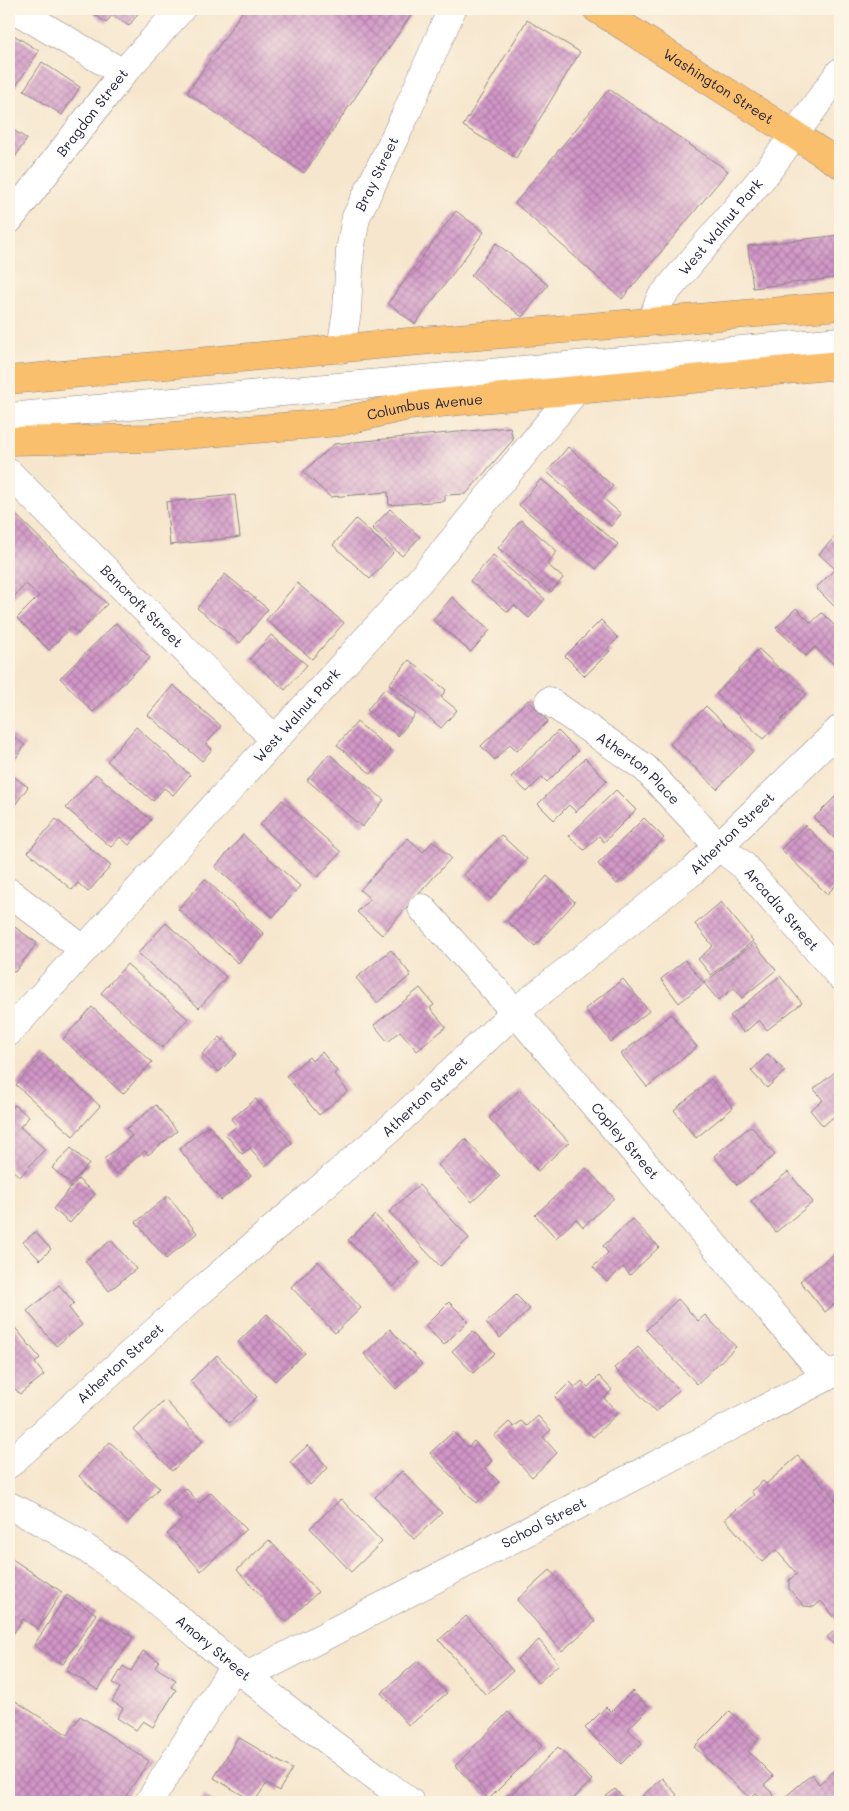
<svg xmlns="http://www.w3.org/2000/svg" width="849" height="1811" viewBox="0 0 849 1811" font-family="Mali,sans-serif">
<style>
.building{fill:url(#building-cross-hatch)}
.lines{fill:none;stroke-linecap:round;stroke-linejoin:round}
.minor-casing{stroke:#8c8484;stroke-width:29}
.major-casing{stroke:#8c8484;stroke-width:29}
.minor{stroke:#fff;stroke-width:28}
.major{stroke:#f9bf6d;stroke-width:28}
.labels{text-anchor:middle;stroke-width:4;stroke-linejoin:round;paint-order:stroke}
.street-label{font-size:14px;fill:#22223b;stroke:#fcf5e5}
</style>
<defs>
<pattern id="building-cross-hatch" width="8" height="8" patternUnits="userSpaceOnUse" patternTransform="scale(1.25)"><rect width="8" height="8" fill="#d196c7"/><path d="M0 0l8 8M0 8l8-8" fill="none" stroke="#a97aa3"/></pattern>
</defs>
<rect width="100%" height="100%" fill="#fcf5e5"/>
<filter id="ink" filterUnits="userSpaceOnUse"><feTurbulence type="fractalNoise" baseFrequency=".02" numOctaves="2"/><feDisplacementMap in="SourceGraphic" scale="10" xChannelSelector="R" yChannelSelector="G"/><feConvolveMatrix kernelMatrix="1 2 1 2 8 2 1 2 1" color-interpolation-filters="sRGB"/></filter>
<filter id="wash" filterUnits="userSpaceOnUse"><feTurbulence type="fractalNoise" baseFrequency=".0096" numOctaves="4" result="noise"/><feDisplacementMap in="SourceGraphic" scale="20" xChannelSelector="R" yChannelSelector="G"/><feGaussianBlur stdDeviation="1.12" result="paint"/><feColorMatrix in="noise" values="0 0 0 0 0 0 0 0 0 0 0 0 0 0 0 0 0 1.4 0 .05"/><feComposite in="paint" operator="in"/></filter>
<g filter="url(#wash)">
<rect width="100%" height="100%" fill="#f6e6cd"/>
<g id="blocks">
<!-- building -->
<path class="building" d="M88,9H141L129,26L112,15L106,23Z
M244,9H415L304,173L187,93Z
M527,20L580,52L516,158L463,126Z
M9,32L39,51L10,95L9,94Z
M42,62L80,87L62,115L24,90Z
M609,89L728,171L622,299L515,203Z
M9,127L27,139L9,166Z
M456,211L484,232L415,324L388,303Z
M840,235V277L753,288L748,246Z
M496,243L548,285L522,317L471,276Z
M510,427L513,440L466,494L445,495V501L389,505L388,492L330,497L303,472L334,444Z
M568,447L613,486L603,498L621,514L611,526L547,472Z
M541,479L618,544L596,569L519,505Z
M235,495L240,537L170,545L166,502Z
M9,508L107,604L78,634L71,627L49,650L17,618L39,596L26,584L9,602Z
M390,509L420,537L402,556L372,528Z
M356,519L393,553L370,579L333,545Z
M521,520L557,551L547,564L563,578L551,592L498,548Z
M840,531V612L816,588L835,569L819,554Z
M493,555L545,599L529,618L514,605L508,612L470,581Z
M225,574L268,609L240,643L197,608Z
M297,583L344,623L312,659L266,620Z
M452,597L490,630L471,652L433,620Z
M796,608L811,623L822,613L840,631V664L837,667L815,647L806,656L776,628Z
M601,620L618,638L607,649L610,651L585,676L565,656Z
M116,623L150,658L93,712L60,678Z
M271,635L307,665L285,690L250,659Z
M759,649L806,694L763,739L716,694Z
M409,660L446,690L441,697L457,710L441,728L389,684Z
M173,685L221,726L206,744L212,749L202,761L148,715Z
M385,688L416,714L398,736L367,710Z
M528,700L548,721L517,751L510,744L495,760L481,746Z
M706,706L753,751L717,789L670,744Z
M357,722L391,750L371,774L337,745Z
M136,727L190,775L173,795L164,788L153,801L107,761Z
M558,731L578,751L547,782L542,777L527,792L511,777Z
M9,733L25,745L9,768Z
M329,754L384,800L362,827L307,780Z
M585,758L607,781L576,812L569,805L554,820L538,804Z
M9,773L28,787L9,813Z
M96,774L151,820L129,845L120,837L111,847L66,808Z
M616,790L636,810L604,842L599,836L584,850L569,836Z
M838,794L840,797V844L814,818Z
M282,800L341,852L318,877L260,825Z
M644,818L664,838L617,884L598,864Z
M56,819L111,866L88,892L78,883L72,890L28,852Z
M805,825L840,861V881L827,894L781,849Z
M243,835L300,886L273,917L215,867Z
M501,835L527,859L491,899L464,875Z
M408,838L423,852L433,841L451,858L382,935L357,912L370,899L360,890Z
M547,876L575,902L535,946L507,921Z
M205,879L264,934L238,963L178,909Z
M721,902L753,941L711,975L698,959L713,946L695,924Z
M9,923L37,943L15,972L9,968Z
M166,923L226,977L199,1008L138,953Z
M754,943L776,970L742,998L734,988L718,1000L704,983Z
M391,950L411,975L377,1003L356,978Z
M685,960L704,983L679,1003L661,979Z
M127,964L188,1019L162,1048L101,993Z
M780,976L802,1003L767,1030L759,1020L744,1033L730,1016Z
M623,979L649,1011L611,1042L585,1009Z
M420,988L434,1005L430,1008L446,1027L417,1051L400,1031L388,1042L374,1025Z
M92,1007L152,1062L123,1094L63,1039Z
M671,1014L697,1047L647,1087L621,1054Z
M220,1037L237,1054L219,1072L202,1054Z
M322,1052L337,1071L334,1074L348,1091L319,1115L286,1076L309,1057L312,1061Z
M43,1054L100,1106L73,1136L16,1085Z
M768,1054L785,1071L767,1088L751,1071Z
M840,1068V1111L823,1126L810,1110L823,1100L814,1089Z
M711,1079L733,1108L696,1138L674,1110Z
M520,1090L569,1142L538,1171L489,1118Z
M256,1099L292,1143L265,1166L250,1148L242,1154L226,1135L237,1126L231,1119Z
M15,1105L29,1117L20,1127L45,1149L20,1177L9,1167V1112Z
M156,1105L177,1131L148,1155L145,1151L116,1174L104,1159L132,1136L126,1129Z
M209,1125L251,1176L221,1200L179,1149Z
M751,1126L775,1155L737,1185L714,1156Z
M465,1139L500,1176L472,1202L438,1165Z
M71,1148L89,1164L71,1184L52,1168Z
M586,1168L614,1198L583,1227L576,1219L556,1238L535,1215Z
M788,1172L813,1202L776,1232L751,1201Z
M78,1179L95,1194L70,1223L53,1209Z
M419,1185L469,1238L440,1266L389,1212Z
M168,1196L197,1233L166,1259L136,1222Z
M375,1215L419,1262L393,1287L348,1240Z
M632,1219L659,1247L630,1275L623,1267L607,1282L593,1267L608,1253L603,1246Z
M35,1232L51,1249L40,1260L23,1242Z
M111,1240L136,1269L109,1291L85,1261Z
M840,1249V1299L825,1312L800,1281Z
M318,1261L361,1308L335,1333L291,1287Z
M59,1285L74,1303L69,1308L82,1325L56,1346L27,1311Z
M516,1295L530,1309L500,1338L486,1323Z
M678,1299L698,1321L705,1315L736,1347L697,1384L646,1330Z
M449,1302L468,1321L444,1345L425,1326Z
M267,1314L305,1353L275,1381L238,1342Z
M12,1324L40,1358L35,1363L44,1375L20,1394L9,1383V1327Z
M390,1329L422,1364L396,1389L364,1354Z
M473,1331L495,1353L473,1373L452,1351Z
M638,1347L679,1390L656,1412L614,1368Z
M217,1355L257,1397L229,1423L190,1381Z
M599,1376L612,1390L604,1398L618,1413L593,1437L555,1397L570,1382L575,1387L582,1381L588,1387Z
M165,1400L203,1441L172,1471L134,1430Z
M538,1416L551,1430L543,1437L557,1453L532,1477L494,1436L509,1422L514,1427L521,1421L527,1426Z
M453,1432L468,1447L474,1441L492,1461L485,1468L499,1482L476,1503L430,1453Z
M110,1442L159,1488L128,1522L79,1476Z
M308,1445L328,1468L310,1485L290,1462Z
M798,1456L840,1505V1624L821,1601L814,1607L804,1606L789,1589V1580L797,1574L776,1550L762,1562L725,1519L754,1495L751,1491L763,1481L766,1484Z
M402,1471L442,1513L414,1539L375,1497Z
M186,1488L199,1503L211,1492L246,1529L201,1571L167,1534L182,1520L167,1505Z
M341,1499L382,1542L351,1572L310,1528Z
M269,1540L318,1592L286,1622L237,1570Z
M9,1557L62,1592L38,1629L23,1619L9,1640Z
M550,1570L595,1622L562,1651L517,1600Z
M67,1595L96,1614L63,1664L34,1645Z
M466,1616L513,1671L486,1695L439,1640Z
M101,1617L133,1637L98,1690L66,1670Z
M840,1626V1652L827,1637Z
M539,1640L559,1664L538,1683L517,1659Z
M143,1651L159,1661L155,1667L176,1680L171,1687L176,1690L153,1727L143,1721L136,1730L117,1718L123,1708L112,1701L120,1688L113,1683L123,1666L131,1671Z
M418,1661L447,1693L409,1726L381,1693Z
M632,1691L649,1708L628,1729L642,1743L621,1764L585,1728L606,1707L611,1712Z
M9,1697L68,1735L80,1716L149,1761L122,1802H9Z
M730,1711L759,1739L748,1751L773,1776L764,1785L774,1795L767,1802L756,1793L750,1798L694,1747Z
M508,1712L542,1746L489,1799L455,1766Z
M238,1737L292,1769L279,1791L267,1783L254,1802L214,1778Z
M558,1747L592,1780L570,1802H507L505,1801Z
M840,1766V1802H790L785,1797L812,1774L819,1784Z
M662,1778L677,1795L670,1802H649L643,1795Z
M615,1789L627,1802H599Z
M203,1796L213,1802H200Z"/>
</g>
</g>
<g filter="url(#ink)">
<use href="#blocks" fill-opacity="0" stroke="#8c8484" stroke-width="1"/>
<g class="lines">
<!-- minor casing -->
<g class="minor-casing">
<g id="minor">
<path d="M14,9L123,73"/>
<path id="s1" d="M9,220L123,73L181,9"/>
<path id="s2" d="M651,321L660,299L767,172L840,72"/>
<path id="s3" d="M341,349L347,311L350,251L356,217L405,116L452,9"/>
<path d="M9,417L840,341"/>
<path id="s4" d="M9,473L274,739"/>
<path id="s5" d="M549,701L645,768L718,846L743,865L840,976"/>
<path d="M9,892L84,950"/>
<path id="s6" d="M422,908L515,1012L826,1376"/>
<path id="s7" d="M9,1032L421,579L576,390"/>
<path id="s8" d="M9,1464L189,1301L392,1127L515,1012L693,871L840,729"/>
<path id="s9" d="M9,1506C103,1548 170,1613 248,1677C300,1721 355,1761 410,1802"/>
<path id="s10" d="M247,1676L840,1370"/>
<path d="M149,1802L234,1666"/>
</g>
</g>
<!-- major casing -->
<g class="major-casing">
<g id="major">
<path id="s11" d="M597,9L840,164"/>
<path d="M9,380L397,343L840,306"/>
<path id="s12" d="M9,441L150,438L339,422L408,406L840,365"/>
</g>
</g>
<!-- minor -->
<use href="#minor" class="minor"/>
<!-- major -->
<use href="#major" class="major"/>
</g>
</g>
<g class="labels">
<!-- street labels -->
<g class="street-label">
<text dy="5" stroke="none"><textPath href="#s11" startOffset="144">Washington Street</textPath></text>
<text dy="5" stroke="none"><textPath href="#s1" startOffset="136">Bragdon Street</textPath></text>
<text dy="5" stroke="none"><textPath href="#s3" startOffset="181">Bray Street</textPath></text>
<text dy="5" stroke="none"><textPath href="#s2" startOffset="118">West Walnut Park</textPath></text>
<text dy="5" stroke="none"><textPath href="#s12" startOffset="418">Columbus Avenue</textPath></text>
<text dy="5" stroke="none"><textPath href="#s4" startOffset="188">Bancroft Street</textPath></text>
<text dy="5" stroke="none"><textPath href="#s7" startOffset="428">West Walnut Park</textPath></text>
<text dy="5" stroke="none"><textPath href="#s5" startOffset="112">Atherton Place</textPath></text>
<text dy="5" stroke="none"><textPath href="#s8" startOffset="960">Atherton Street</textPath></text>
<text dy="5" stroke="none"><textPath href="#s5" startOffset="314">Arcadia Street</textPath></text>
<text dy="5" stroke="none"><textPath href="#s8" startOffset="555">Atherton Street</textPath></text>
<text dy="5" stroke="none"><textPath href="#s6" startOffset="309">Copley Street</textPath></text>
<text dy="5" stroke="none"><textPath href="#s8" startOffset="150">Atherton Street</textPath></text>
<text dy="5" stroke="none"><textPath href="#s10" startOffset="334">School Street</textPath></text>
<text dy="5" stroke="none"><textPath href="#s9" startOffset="250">Amory Street</textPath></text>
</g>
</g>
<!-- margin -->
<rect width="849" height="1811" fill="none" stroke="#fcf5e5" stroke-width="30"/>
</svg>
